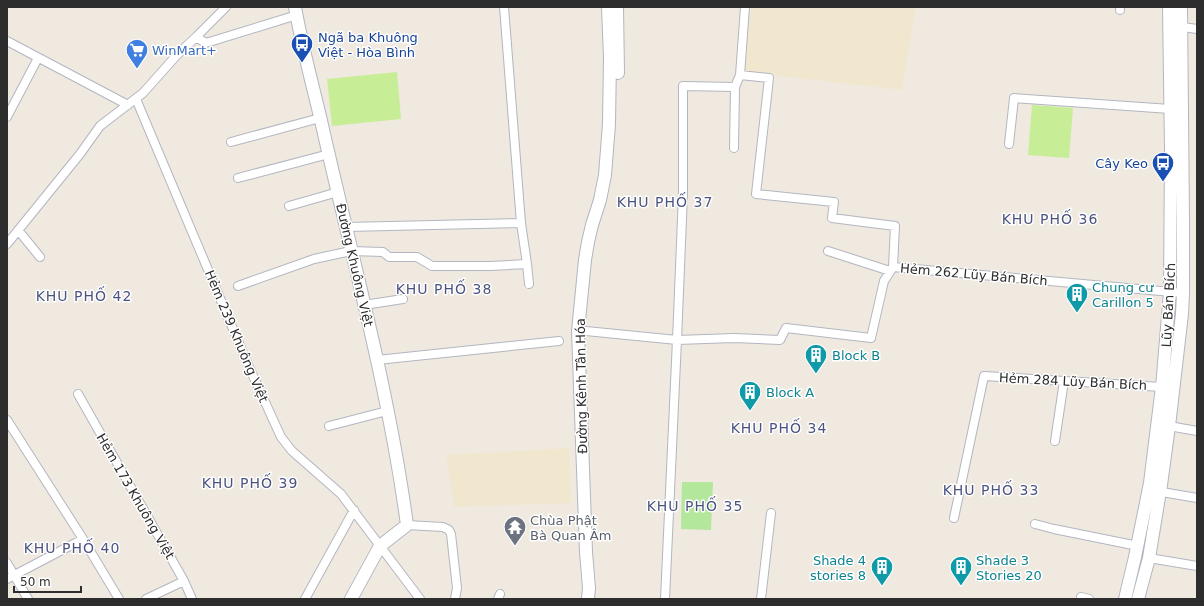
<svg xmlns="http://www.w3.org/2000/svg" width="1204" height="606" viewBox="0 0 1204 606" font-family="'DejaVu Sans',sans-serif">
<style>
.education{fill:#f1e7cf}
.park{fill:#b3e79b}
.pitch{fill:#c7ee96}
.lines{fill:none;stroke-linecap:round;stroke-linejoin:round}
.street-casing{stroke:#b3b6c1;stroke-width:10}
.secondary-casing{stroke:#b3b6c1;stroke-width:14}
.street{stroke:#fff;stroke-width:8}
.secondary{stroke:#fff;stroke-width:12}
.labels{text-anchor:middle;stroke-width:3;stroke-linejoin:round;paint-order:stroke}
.transit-label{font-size:13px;fill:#164399;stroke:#fff;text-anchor:start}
.shop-label{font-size:13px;fill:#366cbe;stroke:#fff;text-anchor:start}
.street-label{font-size:13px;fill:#2d2d2d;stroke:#fff}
.culture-label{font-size:13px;fill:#0d838f;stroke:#fff;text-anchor:start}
.worship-label{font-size:13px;fill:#5b616d;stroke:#fff;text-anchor:start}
.neighbourhood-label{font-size:14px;letter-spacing:1px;fill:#4b5381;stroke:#fff}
</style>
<rect width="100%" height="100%" fill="#efe9e0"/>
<!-- education -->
<path class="education" d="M751,7H916L902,90L744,72Z
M569,448L571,503L454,507L446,455Z"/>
<!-- park -->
<path class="park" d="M682,482H713L711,530L681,529Z"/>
<!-- pitch -->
<path class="pitch" d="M397,72L401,119L332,126L327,79Z
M1032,105L1073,108L1069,158L1028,155Z"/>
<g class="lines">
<!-- street casing -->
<g class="street-casing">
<path id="street" d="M504,7L521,223L527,264L529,284
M1120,10V7
M1176,26L1197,29
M196,37L206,43L297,15
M7,41L128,105
M740,75L769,78L756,194L834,202L832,218L895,226L893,267
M136,99L249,367L281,437L292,451L341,494L420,599
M7,117L38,58
M231,142L320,118
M1009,144L1014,98L1170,109
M734,148L735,87
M238,178L329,154
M289,206L338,192
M346,227L521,223
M18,230L40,257
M7,244L80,154L100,126L143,93L176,56L196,37L226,7
M828,251L890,271
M238,286L314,259L351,251L383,252L389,257H417L432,266H490L527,264
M364,305L403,299
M586,331L677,340L734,338L780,340L786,328L871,338L884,281L893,267L1183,293
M377,360L559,341
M78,394L184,581L192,599
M7,420L83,539L119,599
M329,426L387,411
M1169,426L1197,431
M1055,441L1064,381
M1156,491L1197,498
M954,518L984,376L1162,387
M1035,524L1054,529L1138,546
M407,525L443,527L449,530L451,534L457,588L455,599
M1149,558L1197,566
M7,563L28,599
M7,579L83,539
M1081,597L1089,599
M146,599L184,581
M305,599L354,510
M498,599L500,594
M665,599L677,340L683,194V86L735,87L740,75L745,7
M761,599L771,513"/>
</g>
<!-- secondary casing -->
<g class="secondary-casing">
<path id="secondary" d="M295,7C302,47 313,86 322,125C352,258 389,390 407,525L380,546L351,599
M617,7L618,73
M588,599L589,588L586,552L578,331L585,260L588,242L592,225L600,200L605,175L609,124L610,58L608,7
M1125,599L1135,557L1150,483L1162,387L1170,292L1171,150L1169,7
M1138,599L1149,558L1161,485L1169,426L1182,314L1183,293V220L1181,7"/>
</g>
<!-- street -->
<use href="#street" class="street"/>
<!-- secondary -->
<use href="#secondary" class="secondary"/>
</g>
<!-- icons -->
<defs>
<g id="bus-pin" transform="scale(1.15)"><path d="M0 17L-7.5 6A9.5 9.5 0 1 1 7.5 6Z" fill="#1a4fb4" stroke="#fff"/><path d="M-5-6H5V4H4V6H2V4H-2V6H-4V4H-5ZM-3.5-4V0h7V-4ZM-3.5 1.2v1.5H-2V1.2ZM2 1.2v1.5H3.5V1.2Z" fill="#fff"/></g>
<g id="supermarket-pin" transform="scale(1.15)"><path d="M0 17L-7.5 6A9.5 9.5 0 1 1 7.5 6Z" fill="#3f7fe0" stroke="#fff"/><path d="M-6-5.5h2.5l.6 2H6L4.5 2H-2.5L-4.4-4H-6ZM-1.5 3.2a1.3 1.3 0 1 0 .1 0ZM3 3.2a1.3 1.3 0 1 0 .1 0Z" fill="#fff"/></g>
<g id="building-pin" transform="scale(1.15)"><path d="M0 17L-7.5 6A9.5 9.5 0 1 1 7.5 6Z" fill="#0f9aa8" stroke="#fff"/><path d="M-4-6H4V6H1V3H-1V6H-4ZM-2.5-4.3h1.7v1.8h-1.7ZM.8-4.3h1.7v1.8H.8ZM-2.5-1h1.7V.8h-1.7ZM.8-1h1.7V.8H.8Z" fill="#fff"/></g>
<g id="temple-pin" transform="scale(1.15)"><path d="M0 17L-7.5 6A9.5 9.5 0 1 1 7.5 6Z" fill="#6b7280" stroke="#fff"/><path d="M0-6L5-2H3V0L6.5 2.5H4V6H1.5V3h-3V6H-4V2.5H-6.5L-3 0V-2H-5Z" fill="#fff"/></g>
</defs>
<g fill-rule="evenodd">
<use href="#bus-pin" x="302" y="44"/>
<use href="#supermarket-pin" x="137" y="50"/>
<use href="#bus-pin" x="1163" y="163"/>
<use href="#building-pin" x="1077" y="294"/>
<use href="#building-pin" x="816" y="355"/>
<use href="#building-pin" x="750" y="392"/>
<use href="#temple-pin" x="515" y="527"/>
<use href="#building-pin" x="882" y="567"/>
<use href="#building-pin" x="961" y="567"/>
</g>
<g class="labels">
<!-- transit labels -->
<g class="transit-label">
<text x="318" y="42">Ngã ba Khuông<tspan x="318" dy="15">Việt - Hòa Bình</tspan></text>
<text x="1148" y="168" text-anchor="end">Cây Keo</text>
</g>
<!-- shop labels -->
<g class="shop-label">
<text x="152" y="55">WinMart+</text>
</g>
<!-- street labels -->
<g class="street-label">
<text transform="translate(355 265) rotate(77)" y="5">Đường Khuông Việt</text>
<text transform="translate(974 274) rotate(5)" y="5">Hẻm 262 Lũy Bán Bích</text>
<text transform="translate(1168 305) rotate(-87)" y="5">Lũy Bán Bích</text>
<text transform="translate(237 336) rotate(67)" y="5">Hẻm 239 Khuông Việt</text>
<text transform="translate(1073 381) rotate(3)" y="5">Hẻm 284 Lũy Bán Bích</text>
<text transform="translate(581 386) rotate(-91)" y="5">Đường Kênh Tân Hóa</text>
<text transform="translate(136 496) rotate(60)" y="5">Hẻm 173 Khuông Việt</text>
</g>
<!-- culture labels -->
<g class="culture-label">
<text x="1092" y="292">Chung cư<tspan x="1092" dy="15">Carillon 5</tspan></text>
<text x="832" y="360">Block B</text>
<text x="766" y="397">Block A</text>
<text x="866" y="565" text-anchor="end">Shade 4<tspan x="866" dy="15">stories 8</tspan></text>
<text x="976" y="565">Shade 3<tspan x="976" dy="15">Stories 20</tspan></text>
</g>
<!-- worship labels -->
<g class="worship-label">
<text x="530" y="525">Chùa Phật<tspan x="530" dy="15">Bà Quan Âm</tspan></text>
</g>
<!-- neighbourhood labels -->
<g class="neighbourhood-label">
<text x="665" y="207">KHU PHỐ 37</text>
<text x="1050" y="224">KHU PHỐ 36</text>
<text x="444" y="294">KHU PHỐ 38</text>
<text x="84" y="301">KHU PHỐ 42</text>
<text x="779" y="433">KHU PHỐ 34</text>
<text x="250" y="488">KHU PHỐ 39</text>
<text x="991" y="495">KHU PHỐ 33</text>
<text x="695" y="511">KHU PHỐ 35</text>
<text x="72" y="553">KHU PHỐ 40</text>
</g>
</g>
<!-- border -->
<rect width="1204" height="606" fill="none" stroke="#2d2d2d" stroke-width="16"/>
<!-- scale -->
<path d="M14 586v6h67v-6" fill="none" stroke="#2d2d2d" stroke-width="2"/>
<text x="20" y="586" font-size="12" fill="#2d2d2d" stroke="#ffffff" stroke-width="3" paint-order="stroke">50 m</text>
</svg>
